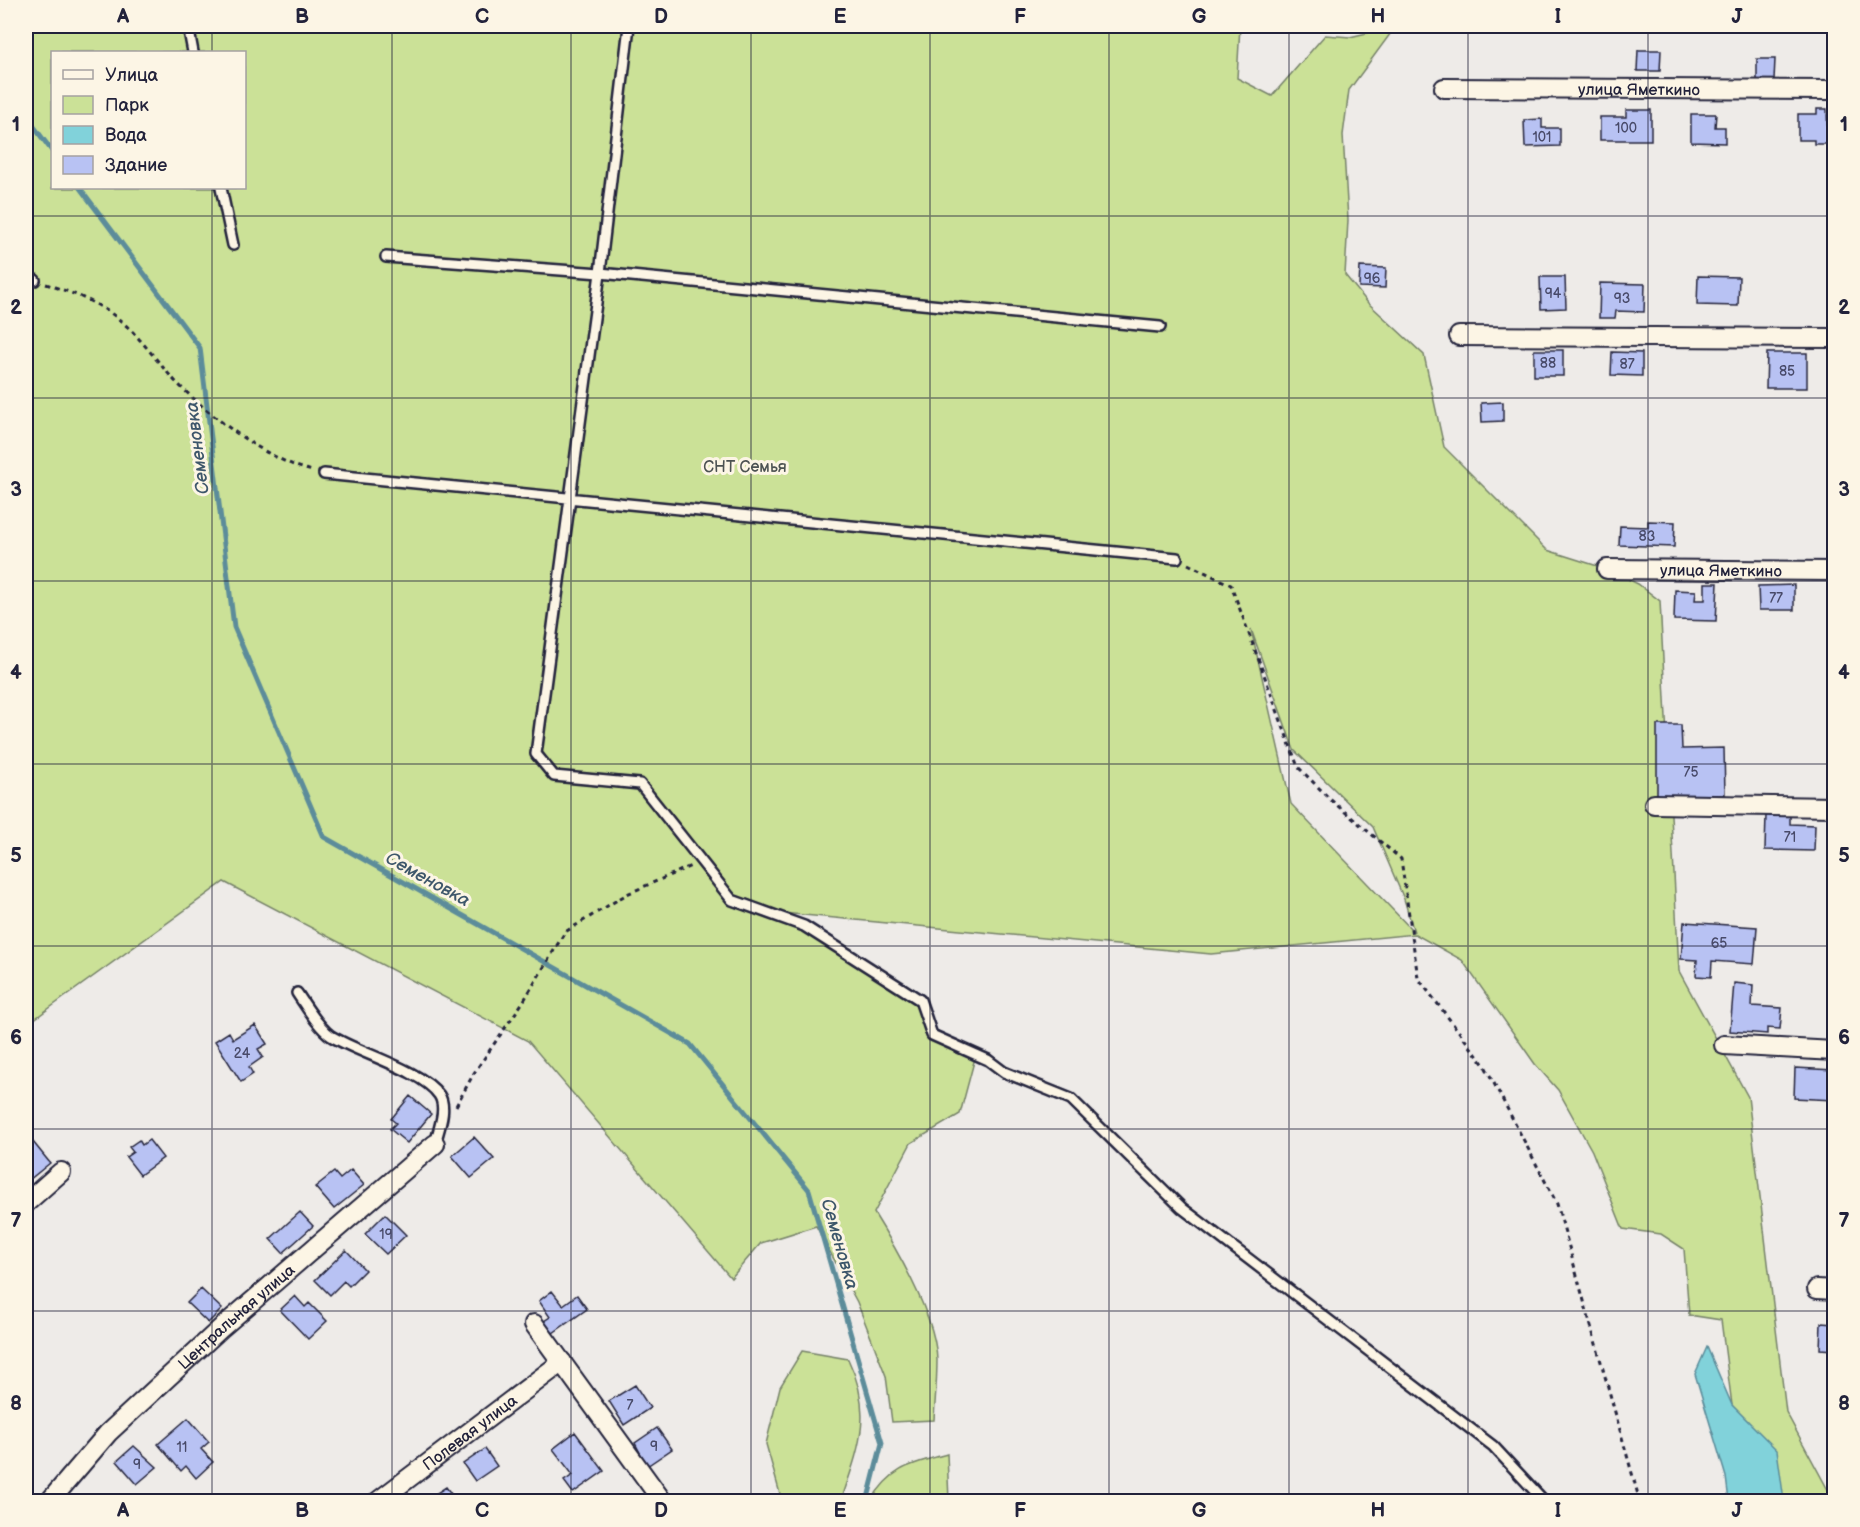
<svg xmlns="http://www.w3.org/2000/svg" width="1860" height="1527" viewBox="0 0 1860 1527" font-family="'Balsamiq Sans',sans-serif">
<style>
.green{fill:#cbe197;stroke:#768269;stroke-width:1.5;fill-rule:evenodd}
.water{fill:#81d2da;stroke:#5b8c9a;stroke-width:1.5}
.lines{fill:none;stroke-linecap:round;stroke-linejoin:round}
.stream{stroke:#5b8c9a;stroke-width:5}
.building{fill:#b8c2f3;stroke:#22223b;stroke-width:1.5}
.lane-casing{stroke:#22223b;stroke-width:14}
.street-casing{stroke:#22223b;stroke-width:22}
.path{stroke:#22223b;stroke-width:3;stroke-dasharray:4.5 4.5;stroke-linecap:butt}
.lane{stroke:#fcf5e5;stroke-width:9}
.street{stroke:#fcf5e5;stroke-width:18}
.grid{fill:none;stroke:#22223b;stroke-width:1.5;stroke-opacity:0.55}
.labels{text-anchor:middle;stroke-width:6;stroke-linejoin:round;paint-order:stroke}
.number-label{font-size:14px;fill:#484a69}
.street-label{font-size:16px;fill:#22223b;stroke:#fcf5e5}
.park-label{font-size:16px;fill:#4c5252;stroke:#fcf5e5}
.water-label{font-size:18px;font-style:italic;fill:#3e576b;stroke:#fcf5e5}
.neatline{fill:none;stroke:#22223b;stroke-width:2}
.grid-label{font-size:20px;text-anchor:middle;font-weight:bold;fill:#22223b}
</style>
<rect width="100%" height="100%" fill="#eeebe8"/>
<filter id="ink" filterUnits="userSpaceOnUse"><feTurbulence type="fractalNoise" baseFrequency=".0167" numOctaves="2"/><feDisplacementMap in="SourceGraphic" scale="12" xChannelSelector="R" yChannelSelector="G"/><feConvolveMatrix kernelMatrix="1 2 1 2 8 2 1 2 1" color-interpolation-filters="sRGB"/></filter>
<g filter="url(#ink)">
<!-- green -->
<path class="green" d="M26,26H1240L1237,78L1272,96L1325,35L1350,37L1396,26L1349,90L1343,135L1348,220L1345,275L1368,303L1424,355L1444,447L1547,550L1607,569L1638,584L1660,601L1679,971L1748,1097L1786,1412L1834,1501H1783L1732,1405L1721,1320L1689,1315L1684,1249L1661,1234L1623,1229L1592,1151L1558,1090L1535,1064L1462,960L1415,934L1211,954L762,911L804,926L920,1000L932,1035L976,1054L960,1114L911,1143L874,1213C897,1250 936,1316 937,1360C937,1380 935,1400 934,1420L892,1422L886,1376L857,1302L816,1226L761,1243L731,1278L528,1041L224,882L26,1025ZM52,52H244V188H52ZM1251,629L1294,750L1373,827L1404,899L1414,932L1291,804Z
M802,1351L848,1359C874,1413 859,1448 841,1501H782L766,1444L780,1387Z
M947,1454L949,1501H871C891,1467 911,1464 947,1454Z"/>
<!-- water -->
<path class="water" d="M1707,1347L1732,1405L1777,1450L1784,1501H1729L1726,1477L1695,1374Z"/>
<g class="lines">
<!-- stream -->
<path class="stream" d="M26,116L52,151
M80,188L200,348L234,627L324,837L690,1044L809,1190L882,1443L867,1502"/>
</g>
<!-- building -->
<path class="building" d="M1638,50H1661L1660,71H1637Z
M1757,59H1775L1774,80H1757Z
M1817,109H1827L1828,144H1814V140H1798V114H1817Z
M1626,110H1651V140H1600V117H1626Z
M1691,114H1716L1715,127H1725V143L1691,142Z
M1542,119V128H1560V146L1525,147L1524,120Z
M1360,267L1386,268L1385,288L1359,287Z
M1698,276L1739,277L1738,306L1697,305Z
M1540,277H1565L1566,308L1541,309Z
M1600,283L1645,284L1644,312L1616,311L1615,318H1599Z
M1534,350H1563V376H1534Z
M1612,352L1642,353V376L1611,375Z
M1767,353H1807V388H1766Z
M1503,402V421L1482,422L1481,403Z
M1648,521L1675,522L1674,547L1619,545L1620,526L1648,527Z
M1705,583H1718L1716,621L1674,620L1675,590L1696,591L1695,600H1705Z
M1794,585V610H1759L1758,586Z
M1657,725H1681L1682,749L1724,748L1725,795H1657Z
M1766,815L1790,816V824L1815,825L1814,851L1765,850Z
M1684,922L1757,927L1754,964L1712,961L1711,977L1696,976L1697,960L1681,959Z
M1734,983L1753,985L1752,1006L1782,1008L1780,1029L1767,1028V1034L1730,1031Z
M255,1025L267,1044L258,1049L263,1057L249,1067L253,1074L241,1082L215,1041L229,1032L233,1039Z
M1795,1068L1834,1070V1100L1794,1098Z
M410,1096L431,1114L407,1143L390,1129L396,1123L391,1119Z
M474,1137L494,1159L471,1178L452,1156Z
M139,1140L142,1145L149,1140L163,1158L140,1175L126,1157L133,1152L129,1147Z
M33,1142L50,1163L29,1180L26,1177V1149Z
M351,1170L364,1185L334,1209L315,1187L334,1172L340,1179Z
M300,1212L313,1226L283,1253L270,1239Z
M385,1214L406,1235L386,1254L365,1234Z
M1832,1225H1834V1272H1831Z
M346,1250L365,1270L349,1286L344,1281L330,1295L315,1280Z
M201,1289L222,1309L208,1323L187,1303Z
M552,1291L563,1305L577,1295L587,1309L550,1335L541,1323L550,1317L539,1301Z
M295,1296L305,1307L309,1303L327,1321L308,1339L280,1310Z
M1821,1323L1834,1324V1350L1820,1349Z
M635,1385L650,1408L624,1425L609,1401Z
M188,1418L209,1442L201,1449L213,1462L196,1478L186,1466L181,1471L158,1444Z
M657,1428L672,1449L647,1466L635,1443Z
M575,1432L604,1471L573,1493L564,1481L573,1475L553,1449Z
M134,1446L157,1467L137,1484L117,1461Z
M485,1449L497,1466L475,1481L463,1464Z
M446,1487L457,1502H427L426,1500Z"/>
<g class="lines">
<!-- lane casing -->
<g class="lane-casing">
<path id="lane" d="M188,26L193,52
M629,26L600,273L536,754L554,776L640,784L732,900L804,926L920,1000L932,1035L988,1060L1004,1072L1071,1099L1182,1208L1493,1446L1545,1502
M221,188L233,245
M386,257L600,273L1160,327
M26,279L35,280
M324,474L1177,558
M297,993C306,1006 318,1027 331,1036C358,1053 422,1070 439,1095C448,1108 438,1131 435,1144"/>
</g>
<!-- street casing -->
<g class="street-casing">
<g id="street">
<path id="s1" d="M1444,88L1834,90"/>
<path d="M1459,336L1834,338"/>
<path id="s2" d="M1607,569L1834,571"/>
<path d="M1654,804L1834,807"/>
<path d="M1724,1045L1834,1051"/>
<path d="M26,1203L61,1172"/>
<path d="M1817,1289L1834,1290"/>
<path d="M534,1324L663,1502"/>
<path id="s3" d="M49,1502L108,1433L220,1329L435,1144"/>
<path id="s4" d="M377,1502L562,1362"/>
</g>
</g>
<!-- path -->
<path class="path" d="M46,284C70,292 95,301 116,317C141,336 159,366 182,388C216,420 268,461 313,471
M1188,564L1231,585L1298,767L1332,801L1401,859L1418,978L1485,1066L1557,1204L1640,1502
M456,1106L474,1073L523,1002L565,932L627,894L691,866"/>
<!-- lane -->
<use href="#lane" class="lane"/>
<!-- street -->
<use href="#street" class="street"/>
</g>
</g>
<!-- grid -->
<path class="grid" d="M212,26V52M392,26V1502M571,26V1502M751,26V1502M930,26V1502M1109,26V1502M1289,26V1502M1468,26V1502M1648,26V1502M212,188V1502M26,216H1834M26,398H1834M26,581H1834M26,764H1834M26,946H1834M26,1129H1834M26,1311H1834"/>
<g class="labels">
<!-- number labels -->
<g class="number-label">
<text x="1626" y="133">100</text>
<text x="1542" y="142">101</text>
<text x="1372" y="283">96</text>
<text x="1553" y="298">94</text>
<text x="1622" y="303">93</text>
<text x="1548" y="368">88</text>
<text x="1627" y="369">87</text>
<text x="1787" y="376">85</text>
<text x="1647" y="541">83</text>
<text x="1776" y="603">77</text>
<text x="1691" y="777">75</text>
<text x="1790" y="842">71</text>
<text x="1719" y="948">65</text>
<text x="242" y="1058">24</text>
<text x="386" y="1239">19</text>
<text x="630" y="1410">7</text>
<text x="654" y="1451">9</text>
<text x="182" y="1452">11</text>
<text x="137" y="1469">9</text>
</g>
<!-- street labels -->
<g class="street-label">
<text dy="6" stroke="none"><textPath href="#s1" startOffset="195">улица Яметкино</textPath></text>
<text dy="6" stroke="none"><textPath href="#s2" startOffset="114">улица Яметкино</textPath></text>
<text dy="6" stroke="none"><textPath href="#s3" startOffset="264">Центральная улица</textPath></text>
<text dy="6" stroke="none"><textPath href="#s4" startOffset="116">Полевая улица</textPath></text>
</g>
<!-- park labels -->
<g class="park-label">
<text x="745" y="472">СНТ Семья</text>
</g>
<!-- water labels -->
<g class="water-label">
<text transform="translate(197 448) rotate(-97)" y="6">Семеновка</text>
<text transform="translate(428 879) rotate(29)" y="6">Семеновка</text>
<text transform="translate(840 1244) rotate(74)" y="6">Семеновка</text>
</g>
</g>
<!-- margin -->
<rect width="1860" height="1527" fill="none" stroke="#fcf5e5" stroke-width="66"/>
<!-- legend -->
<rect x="51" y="51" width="195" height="138" fill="#fcf5e5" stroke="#a5a1a1" stroke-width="1.5"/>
<rect x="63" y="70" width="30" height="9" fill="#fcf5e5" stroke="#a5a1a1" stroke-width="1.5"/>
<text x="105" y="81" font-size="18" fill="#22223b">Улица</text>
<rect x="63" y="96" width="30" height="18" fill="#cbe197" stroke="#a5a1a1" stroke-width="1.5"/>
<text x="105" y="111" font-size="18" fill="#22223b">Парк</text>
<rect x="63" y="126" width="30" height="18" fill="#81d2da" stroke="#a5a1a1" stroke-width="1.5"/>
<text x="105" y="141" font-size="18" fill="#22223b">Вода</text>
<rect x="63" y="156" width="30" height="18" fill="#b8c2f3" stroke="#a5a1a1" stroke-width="1.5"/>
<text x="105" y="171" font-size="18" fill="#22223b">Здание</text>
<rect x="33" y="33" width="1794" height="1461" class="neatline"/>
<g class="grid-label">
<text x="123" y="23">A</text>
<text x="302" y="23">B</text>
<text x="482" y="23">C</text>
<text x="661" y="23">D</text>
<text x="840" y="23">E</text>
<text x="1020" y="23">F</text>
<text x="1199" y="23">G</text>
<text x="1378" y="23">H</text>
<text x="1558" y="23">I</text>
<text x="1737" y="23">J</text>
<text x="16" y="131">1</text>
<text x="1844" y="131">1</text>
<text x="16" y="314">2</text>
<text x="1844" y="314">2</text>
<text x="16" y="496">3</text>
<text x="1844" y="496">3</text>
<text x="16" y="679">4</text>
<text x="1844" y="679">4</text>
<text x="16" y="862">5</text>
<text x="1844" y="862">5</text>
<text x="16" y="1044">6</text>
<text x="1844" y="1044">6</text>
<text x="16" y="1227">7</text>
<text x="1844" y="1227">7</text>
<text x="16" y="1410">8</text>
<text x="1844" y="1410">8</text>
<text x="123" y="1517">A</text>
<text x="302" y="1517">B</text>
<text x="482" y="1517">C</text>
<text x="661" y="1517">D</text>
<text x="840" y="1517">E</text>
<text x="1020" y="1517">F</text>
<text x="1199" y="1517">G</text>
<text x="1378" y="1517">H</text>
<text x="1558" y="1517">I</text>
<text x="1737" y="1517">J</text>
</g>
</svg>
